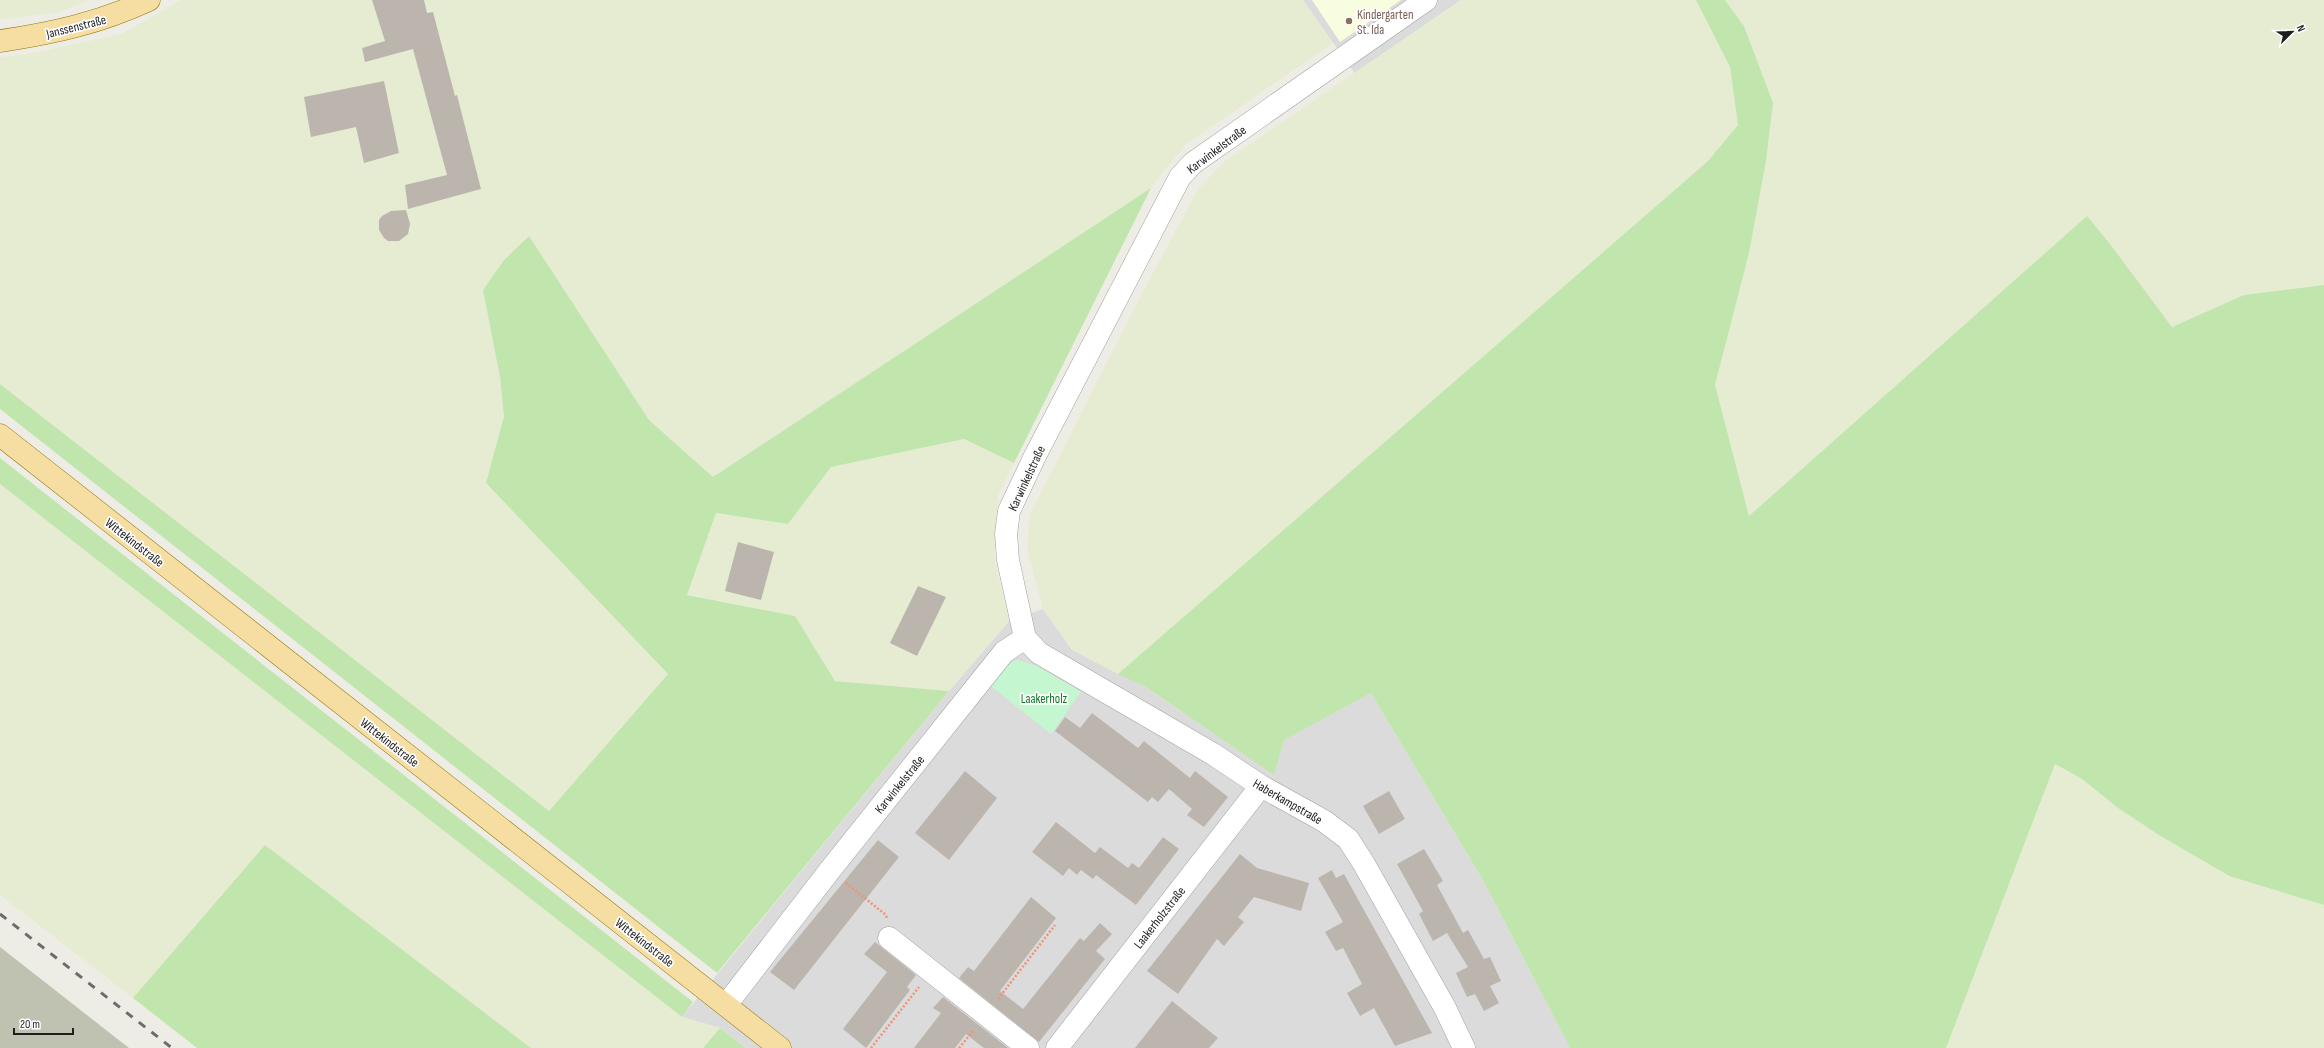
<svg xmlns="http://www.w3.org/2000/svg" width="2324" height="1048" viewBox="0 0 2324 1048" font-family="'Sofia Sans Condensed',sans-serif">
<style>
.residential{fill:#dcdbdb}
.education{fill:#f9fddf}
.construction{fill:#c0c2b1}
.farmland{fill:#e6ecd1}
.grass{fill:#c1e6ad}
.park{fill:#c4f6cf}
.building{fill:#bbb5ae}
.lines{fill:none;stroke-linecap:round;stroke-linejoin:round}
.minor-casing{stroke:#a2a2a2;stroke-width:23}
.major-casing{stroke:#8f7609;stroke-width:23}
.path{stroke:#f19273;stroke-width:2.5;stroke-dasharray:2 2;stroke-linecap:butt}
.minor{stroke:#fff;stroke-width:22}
.major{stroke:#f6dea2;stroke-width:22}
.rail{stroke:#6c6c6c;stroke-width:3;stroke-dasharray:8 8;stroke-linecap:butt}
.education-dot{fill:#8d6e63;stroke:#fff;stroke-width:1.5}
.labels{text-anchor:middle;stroke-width:3.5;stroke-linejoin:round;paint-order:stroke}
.education-label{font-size:13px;fill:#785e54;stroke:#fff;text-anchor:start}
.street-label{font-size:13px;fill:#1e1e1e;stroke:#fff}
.park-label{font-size:13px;fill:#127629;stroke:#fff}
</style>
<rect width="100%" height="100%" fill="#eeede5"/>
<!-- residential -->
<path class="residential" d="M1303,0H1461L1355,74Z
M1043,609L1072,650L1146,687L1273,774L1283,740L1371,693L1484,882L1570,1048H745L720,1028L682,1017L949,691L1009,621Z"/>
<!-- education -->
<path class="education" d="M1312,0H1401L1340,42Z"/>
<!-- construction -->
<path class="construction" d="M0,947L129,1048H0Z"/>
<!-- farmland -->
<path class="farmland" d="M0,0H89L59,12L0,20Z
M181,0H1303L1333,43L1185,145L1151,188L713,477L649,420L529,236L483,290L500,377L504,416L486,483L668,674L549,811L0,384V57L28,54L122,34Z
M1461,0H1696L1730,67L1738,125L1708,161L1118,674L1072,650L1043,609L1027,548L1030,514L1145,288L1199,188L1225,161Z
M1725,0H2324V285L2244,295L2172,327L2110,244L2087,217L1749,516L1715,385L1749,253L1766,161L1773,103L1744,26Z
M964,439L1014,463L998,496L994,558L1009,621L949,691L835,681L795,616L687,594L716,513L788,524L831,467Z
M0,484L682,1017L720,1028L703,1048H531L265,845L133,998L0,895Z
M2055,764L2082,779L2118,808L2159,835L2228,876L2324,905V1048H1946Z"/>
<!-- grass -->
<path class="grass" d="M1696,0H1725L1744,26L1773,103L1766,161L1749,253L1715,385L1749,516L2087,216L2110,244L2172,327L2244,295L2324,285V905L2229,876L2159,835L2118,808L2082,779L2055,764L1946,1048H1570L1484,882L1371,693L1284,740L1274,775L1146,687L1118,674L1708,161L1738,125L1730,67Z
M1151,188L1014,463L964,439L831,467L788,524L716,513L687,595L795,616L835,681L949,691L717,973L0,409V384L549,811L668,674L486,483L504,416L500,377L483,290L504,260L529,236L649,420L713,477Z
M0,458L693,1002L682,1017L0,484Z
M265,845L531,1048H197L133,998Z
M720,1028L745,1048H703Z"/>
<!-- park -->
<path class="park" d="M1018,660L1037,666L1081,692L1051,734L987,683L1002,666Z"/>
<!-- building -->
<path class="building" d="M372,0H424L427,13L433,12L455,96L457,95L481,189L408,209L405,185L447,175L413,49L365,62L362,48L385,41Z
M384,81L399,153L364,163L356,127L311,137L304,97Z
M406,210L410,224L408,234L399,241H388L384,238L379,230V220L382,216L391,211Z
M738,542L774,552L761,600L725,591Z
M918,586L946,597L917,656L890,643Z
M1092,713L1138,748L1144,741L1190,778L1195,771L1228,797L1204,827L1187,815L1192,809L1169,789L1158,802L1152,797L1148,802L1055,731L1065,717L1080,728Z
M965,771L997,798L949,860L915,833Z
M1389,791L1405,819L1379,834L1363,806Z
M1056,822L1095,853L1100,847L1128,868L1132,863L1139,868L1163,837L1179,849L1136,905L1096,875L1093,879L1081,870L1077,875L1069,868L1063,876L1032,852Z
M878,840L899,857L794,990L770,972Z
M1424,849L1443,881L1437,885L1463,933L1468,930L1484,959L1490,957L1501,981L1490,986L1499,1003L1484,1011L1475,994L1467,997L1456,973L1468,967L1447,933L1433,941L1419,914L1423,911L1397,864Z
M1240,854L1257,868L1309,883L1301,911L1254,897L1238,917L1244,922L1224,946L1217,939L1178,994L1147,971Z
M1332,870L1336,878L1344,874L1432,1033L1395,1046L1374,1008L1360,1016L1347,993L1362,984L1343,948L1336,951L1325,932L1343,922L1318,878Z
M1031,897L1056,918L1000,991L1023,1009L1080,938L1084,941L1100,923L1112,934L1096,951L1105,959L1039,1042L959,978L968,967L974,971Z
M875,942L916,975L907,987L910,990L866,1048L843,1029L887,972L864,954Z
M943,997L1008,1048H984L966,1034L955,1048H914L941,1013L933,1008Z
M1172,1001L1218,1038L1209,1048H1135Z"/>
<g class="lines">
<!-- minor casing -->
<g class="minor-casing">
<path id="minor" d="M1025,638L1008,560L1006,534L1009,511L1035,456L1180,177L1193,163L1426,0
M1025,638L1039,653L1213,754L1261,786L1324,821L1348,839L1364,864L1445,1008L1464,1048
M889,938L1028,1048
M726,1005L830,870L1004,652L1025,638
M1057,1048L1261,786"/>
</g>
<!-- major casing -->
<g class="major-casing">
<path id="major" d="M0,41C54,33 99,23 149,0
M0,435L780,1048"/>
</g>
<!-- path -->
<path class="path" d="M846,883L886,915L887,919
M998,999L1055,925
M871,1048L919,987
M959,1048L974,1030"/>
<!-- minor -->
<use href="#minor" class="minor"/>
<!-- major -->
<use href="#major" class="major"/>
<!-- rail -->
<path class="rail" d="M0,914L172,1048"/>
</g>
<!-- markers -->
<circle class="education-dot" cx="1349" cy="21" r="4"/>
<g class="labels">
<!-- education labels -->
<g class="education-label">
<text x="1357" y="19">Kindergarten<tspan x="1357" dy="15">St. Ida</tspan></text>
</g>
<!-- street labels -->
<g class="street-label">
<text transform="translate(76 26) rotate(-14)" y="5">Janssenstraße</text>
<text transform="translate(1216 149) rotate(-37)" y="5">Karwinkelstraße</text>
<text transform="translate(1026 478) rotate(-65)" y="5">Karwinkelstraße</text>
<text transform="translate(135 542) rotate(38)" y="5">Wittekindstraße</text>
<text transform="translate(390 742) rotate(38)" y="5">Wittekindstraße</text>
<text transform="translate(899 784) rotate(-51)" y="5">Karwinkelstraße</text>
<text transform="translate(1288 801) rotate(30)" y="5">Haberkampstraße</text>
<text transform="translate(1159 917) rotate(-52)" y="5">Laakerholzstraße</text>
<text transform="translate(645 942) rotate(38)" y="5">Wittekindstraße</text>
</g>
<!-- park labels -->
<g class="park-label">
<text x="1044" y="703">Laakerholz</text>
</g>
</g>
<!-- north arrow -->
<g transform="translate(2292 32) rotate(67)" stroke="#ffffff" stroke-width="3" paint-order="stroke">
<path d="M0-3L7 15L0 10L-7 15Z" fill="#1e1e1e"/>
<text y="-6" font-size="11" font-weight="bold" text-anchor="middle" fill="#1e1e1e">N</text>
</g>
<!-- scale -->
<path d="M14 1028v6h59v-6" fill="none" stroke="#1e1e1e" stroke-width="2"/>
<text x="20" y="1028" font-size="12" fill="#1e1e1e" stroke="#ffffff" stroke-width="3" paint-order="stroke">20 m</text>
</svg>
